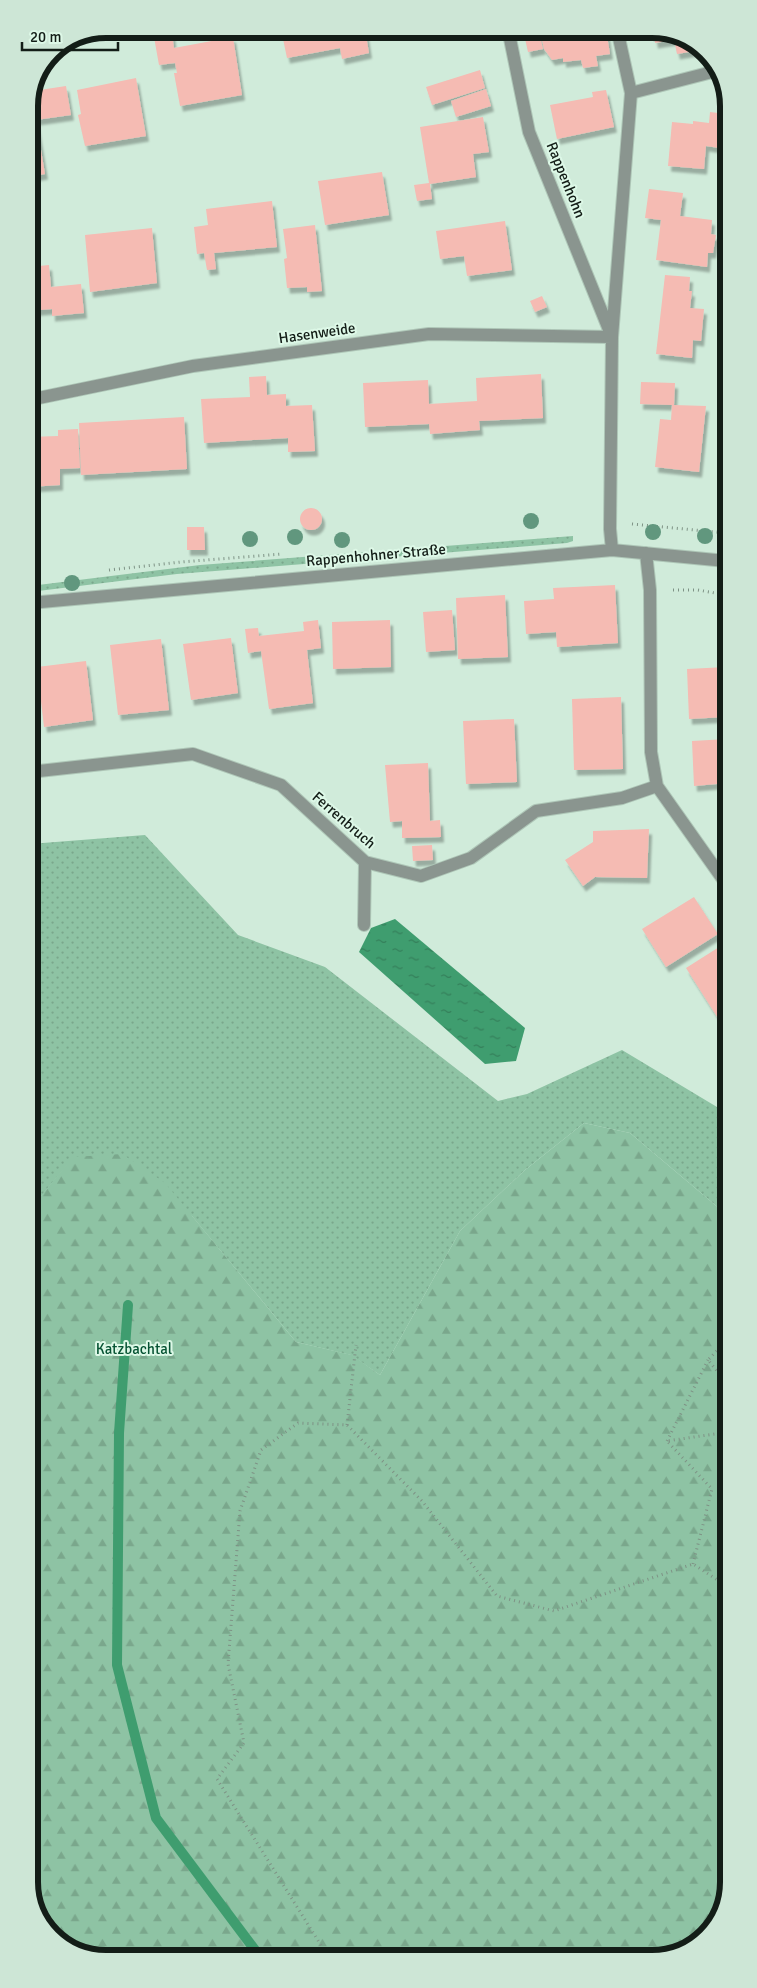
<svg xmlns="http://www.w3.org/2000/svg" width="757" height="1988" viewBox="0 0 757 1988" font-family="Signika,sans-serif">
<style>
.grass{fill:url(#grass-dots)}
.forest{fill:url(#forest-firs)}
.water{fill:url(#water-ripples)}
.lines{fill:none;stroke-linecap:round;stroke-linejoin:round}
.stream{stroke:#3f9d6f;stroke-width:10}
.building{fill:#f5bbb3;filter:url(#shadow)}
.minor-casing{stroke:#aec6b7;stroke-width:14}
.path{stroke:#7e9285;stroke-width:3;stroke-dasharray:1 4;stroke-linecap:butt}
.minor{stroke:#8a958f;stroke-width:12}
.tree{fill:#61977e}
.labels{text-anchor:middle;stroke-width:4;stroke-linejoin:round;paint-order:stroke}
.street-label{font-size:15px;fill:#131d17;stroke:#ddf8e7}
.park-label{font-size:15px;fill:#065333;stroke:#ddf8e7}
.rim{fill:none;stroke:#131d17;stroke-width:6}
</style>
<defs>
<pattern id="grass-dots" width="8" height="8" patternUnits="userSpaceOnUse" patternTransform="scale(1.25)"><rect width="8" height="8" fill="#8ec3a4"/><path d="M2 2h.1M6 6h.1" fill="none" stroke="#7aa78c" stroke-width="1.8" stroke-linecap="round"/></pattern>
<pattern id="forest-firs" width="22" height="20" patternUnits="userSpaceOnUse" patternTransform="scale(1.25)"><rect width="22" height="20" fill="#8ec3a4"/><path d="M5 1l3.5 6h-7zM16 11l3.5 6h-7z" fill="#7aa78c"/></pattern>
<pattern id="water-ripples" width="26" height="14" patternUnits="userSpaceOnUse" patternTransform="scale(1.25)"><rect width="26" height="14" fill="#3f9d6f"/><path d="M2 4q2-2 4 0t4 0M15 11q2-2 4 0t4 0" fill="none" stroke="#347f5a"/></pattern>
<filter id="shadow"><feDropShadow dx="3" dy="5.5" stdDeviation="1" flood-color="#0004"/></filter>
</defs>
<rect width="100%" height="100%" fill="#d0ebda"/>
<!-- grass -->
<path class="grass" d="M573,536V541L567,543L177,574L30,592V586L200,565Z
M145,835L238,935L325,967L498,1101L527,1094L622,1050L727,1113V1215L630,1133L584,1123L525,1170L460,1231L380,1375L351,1355L296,1342L192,1216L69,1163L30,1209V844Z"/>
<!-- forest -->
<path class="forest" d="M584,1123L630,1133L727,1215L728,1883L712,1929L671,1957L100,1959L59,1943L31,1902L30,1209L73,1157L122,1154L165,1183L296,1342L352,1355L380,1375L460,1231L525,1170Z"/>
<!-- water -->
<path class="water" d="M395,919L525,1028L516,1061L485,1064L359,952L371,928Z"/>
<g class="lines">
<!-- stream -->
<path class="stream" d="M128,1305L119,1433L117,1665L156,1818L261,1958"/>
</g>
<!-- building -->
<path class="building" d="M281,29H365L369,53L342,59L340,48L287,58Z
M442,29H458V30L443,33Z
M549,29H606L610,54L596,56L598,66L583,68L581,60L563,62V58L552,60L544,49L540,31Z
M653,29L698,45L701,50L677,54L674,40L655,43Z
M539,31L543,49L528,52L524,34Z
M172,33L174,48L233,37L242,95L180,106L174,73H177L175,63L159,65L154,37Z
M480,70L485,88L432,105L426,87Z
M136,78L146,136L85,146L78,115L81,114L77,90Z
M66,86L71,115L36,120L45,174L29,177V117H35L31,96L33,91Z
M486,89L491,106L456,117L451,101Z
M606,90L614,127L557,139L550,105L593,97L592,92Z
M710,112L726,114V149L706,146L704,169L668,166L672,122L693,124V121L709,123Z
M483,117L489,152L473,154L476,177L430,184L432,199L417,201L414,185L429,183L420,127Z
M382,172L389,215L325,225L318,181Z
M649,189L683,193L680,216L712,220L711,234L716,235L713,253H708L707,267L656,260L661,220L645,218Z
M272,201L277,247L214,253L216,269L207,270L204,253L197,254L194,227L208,225L206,209Z
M505,221L512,270L467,276L464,256L440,259L436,231Z
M315,225L322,291L307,292V287L287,288L284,259L287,258L283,229Z
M152,228L157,283L90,292L85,235Z
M49,265L51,287L81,284L84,313L52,316V309L29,311V267Z
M665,275L690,277L689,291H692L690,308L704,309L701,341L693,340L692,358L656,354Z
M542,296L547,307L535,312L530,301Z
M541,374L543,418L479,421L480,430L430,434L429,424L365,427L363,383L428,380L429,404L477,401L476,378Z
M266,376L267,395L286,394V406L312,405L315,451L288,452V438L204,443L201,399L250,397L249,377Z
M641,382L675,383L674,405L706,406L699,472L655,467L660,419L671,420L672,405L640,404Z
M184,417L187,469L81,475L79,423Z
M78,429L80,468L60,469V485L29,487V437L58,436V430Z
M722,491H726V523H720Z
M300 519a11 11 0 1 1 22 0a11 11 0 1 1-22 0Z
M187,527H204L205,550H187Z
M615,585L618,643L557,647L556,632L526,634L524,601L554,599L553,588Z
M505,595L508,657L458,659L456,598Z
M452,610L455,650L426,652L423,612Z
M318,620L321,648L307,650L313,703L269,709L261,651L248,653L245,629L258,628L259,636L304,631L303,622Z
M390,620L391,667L333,669L332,622Z
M231,638L238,693L191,700L183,644Z
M161,639L169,710L118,715L110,645Z
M86,661L93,720L44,727L37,667Z
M726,667V717L689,719L687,669Z
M621,697L623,769L574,770L572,699Z
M514,719L517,782L466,784L463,721Z
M727,739V794L718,795L717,784L694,786L692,741Z
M428,763L430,821L440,820L441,837L402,838V821L390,822L385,765Z
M649,829L647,878L595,877L583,886L565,860L593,842V831Z
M432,845L433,860L413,861L412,846Z
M694,897L718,934L666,967L642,929Z
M727,942V1019L721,1023L686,968Z"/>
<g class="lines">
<!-- minor casing -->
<g class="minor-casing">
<path id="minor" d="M508,29L529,132L612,337L610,529L612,550
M631,93L716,71
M29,400L193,366L429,334L612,337L631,93L617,29
M646,553L650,590L651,752L657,786L727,885
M30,603L612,550L726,561
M30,772L193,754L281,785L365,862L421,876L471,858L536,811L622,798L657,786
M364,925L365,862"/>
</g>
<!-- path -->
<path class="path" d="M632,524L726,533
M109,570L181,562L282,554
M673,590H698L726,595
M727,1340L708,1360L727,1383
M347,1425L356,1345
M667,1441L708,1360
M693,1564L712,1489L667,1441L728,1432
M329,1958L217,1779L244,1743L228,1664L240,1511L261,1450L298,1423L347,1425L422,1501L497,1596L554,1611L693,1564L728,1587"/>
<!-- minor -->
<use href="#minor" class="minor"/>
</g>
<!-- trees -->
<g class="tree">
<circle cx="531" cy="521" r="8"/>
<circle cx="653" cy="532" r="8"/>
<circle cx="705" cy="536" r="8"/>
<circle cx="295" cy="537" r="8"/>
<circle cx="250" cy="539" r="8"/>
<circle cx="342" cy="540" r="8"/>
<circle cx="72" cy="583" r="8"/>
</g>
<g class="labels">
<!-- street labels -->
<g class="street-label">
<text transform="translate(566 180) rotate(68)" y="5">Rappenhohn</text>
<text transform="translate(317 333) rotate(-8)" y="5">Hasenweide</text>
<text transform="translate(376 555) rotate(-5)" y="5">Rappenhohner Straße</text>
<text transform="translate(344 820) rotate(41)" y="5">Ferrenbruch</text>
</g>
<!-- park labels -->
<g class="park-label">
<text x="134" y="1354">Katzbachtal</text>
</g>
</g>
<!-- crop -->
<path d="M0 0H757V1988H0ZM106 38H652A68 68 0 0 1 720 106V1882A68 68 0 0 1 652 1950H106A68 68 0 0 1 38 1882V106A68 68 0 0 1 106 38Z" fill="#cde6d6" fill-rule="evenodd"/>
<path class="rim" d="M106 38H652A68 68 0 0 1 720 106V1882A68 68 0 0 1 652 1950H106A68 68 0 0 1 38 1882V106A68 68 0 0 1 106 38Z"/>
<!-- scale -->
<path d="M22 42v8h96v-8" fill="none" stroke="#131d17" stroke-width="2.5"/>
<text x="30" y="42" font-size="15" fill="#131d17" stroke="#ddf8e7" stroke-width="4" paint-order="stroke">20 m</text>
</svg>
